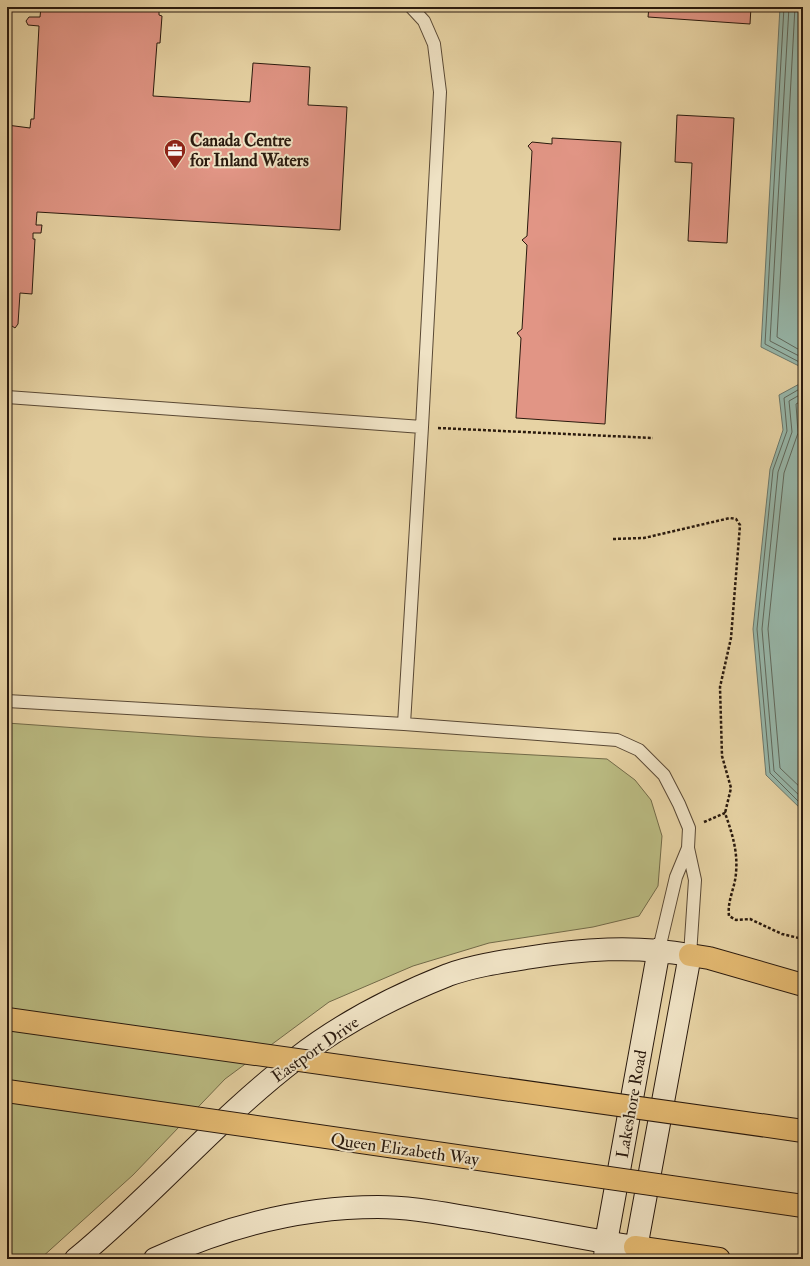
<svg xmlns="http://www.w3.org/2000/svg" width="810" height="1266" viewBox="0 0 810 1266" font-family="'IM FELL Double Pica',serif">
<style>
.green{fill:#babb82;stroke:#726a48}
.water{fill:#97b7aa;stroke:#6b786c}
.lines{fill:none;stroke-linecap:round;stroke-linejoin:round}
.shore{stroke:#60685c;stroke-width:1}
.building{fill:#e19585;stroke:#2a1a0e}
.lane-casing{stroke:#594834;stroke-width:14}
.secondary-casing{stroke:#2a1a0e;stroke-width:24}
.highway-casing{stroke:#2a1a0e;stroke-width:24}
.path{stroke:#2a1a0e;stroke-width:2.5;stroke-dasharray:3 2;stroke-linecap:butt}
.lane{stroke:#efe2c4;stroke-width:12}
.secondary{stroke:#efe2c4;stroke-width:22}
.highway{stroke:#e4ba72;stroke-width:22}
.highway-bridge-casing{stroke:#2a1a0e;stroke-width:24;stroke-linecap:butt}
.highway-bridge{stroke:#e4ba72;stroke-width:22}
.labels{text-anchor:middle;stroke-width:4;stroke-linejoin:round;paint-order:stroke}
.poi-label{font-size:17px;font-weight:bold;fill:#2a1a0e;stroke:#efe2c4;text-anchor:start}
.street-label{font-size:17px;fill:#2a1a0e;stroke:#efe2c4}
</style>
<rect width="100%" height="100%" fill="#e7d3a4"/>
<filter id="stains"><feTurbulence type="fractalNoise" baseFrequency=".005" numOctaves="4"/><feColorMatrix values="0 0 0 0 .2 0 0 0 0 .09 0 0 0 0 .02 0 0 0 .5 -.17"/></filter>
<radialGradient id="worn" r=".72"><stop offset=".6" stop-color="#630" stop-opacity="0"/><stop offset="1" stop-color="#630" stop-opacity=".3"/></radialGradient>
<!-- green -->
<path class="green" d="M7,723L205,737L607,759L635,780L651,800L662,836L658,886L639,916L593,927L489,943L413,966L329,1002L225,1079L133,1175L40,1259H7Z"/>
<!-- water -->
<path class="water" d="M780,7H803V368L761,347Z
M803,382V811L766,775L753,629L770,469L783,430L779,395Z"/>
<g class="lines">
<!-- shore -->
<path class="shore" d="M784,7L765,344L803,364
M789,7L770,341L803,358
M795,7L777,337L803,352
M803,387L784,398L787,431L773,470L757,629L770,773L803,806
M803,393L789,401L792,432L778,472L762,629L774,771L803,799
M803,400L796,404L798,433L784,473L768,629L780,768L803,790"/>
</g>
<!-- building -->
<path class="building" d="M41,7H159V15L162,16L160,43H157L153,96L250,102L253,63L310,67L308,105L347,107L340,230L37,212L36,225H42L41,233H33V239H35L32,294L20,293L18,324L15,328L9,324L10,309L7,308V125L30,128L31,119H34L39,26L28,25L26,21L29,17H40Z
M649,7H751L750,24L648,17Z
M677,115L734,118L727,243L688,241L692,163L675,162Z
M552,138L621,142L605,424L516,418L521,338L517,333L522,329L527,245L522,240L527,236L532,151L528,146L532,142L552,144Z"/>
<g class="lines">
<!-- lane casing -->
<g class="lane-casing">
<path id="lane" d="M7,397L422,427
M7,701L404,724L617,740L639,750L664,775L679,804L689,828L688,848L695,880L690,955
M404,724L422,427L440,92L434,44L424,21L411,7
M659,949L676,877L688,848"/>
</g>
<!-- secondary casing -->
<g class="secondary-casing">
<path id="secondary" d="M76,1259C153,1196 218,1118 297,1058C342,1023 395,996 448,975C473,966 500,962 526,958C581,949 635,945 690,955L634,1259
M155,1259C225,1227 301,1207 378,1207C409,1207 440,1213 471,1218C526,1227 580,1238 635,1247
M605,1259L606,1242L659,949"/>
</g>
<!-- highway casing -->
<g class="highway-casing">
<path id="highway" d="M690,955L709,958L803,985
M635,1247L719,1259"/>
</g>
<!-- path -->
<path class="path" d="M438,428L653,438
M613,539L644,538L730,518L736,519L740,525L731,638L720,687L722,756L731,788L725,813
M704,822L725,813C732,833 738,851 736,873C735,888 727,901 729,916L736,920L750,919L782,934L803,939"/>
<!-- lane -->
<use href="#lane" class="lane"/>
<!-- secondary -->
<use href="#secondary" class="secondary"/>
<!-- highway -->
<use href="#highway" class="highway"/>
<!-- highway-bridge casing -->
<g class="highway-bridge-casing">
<path id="highway-bridge" d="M7,1019L803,1131
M7,1091L803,1206"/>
</g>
<!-- highway-bridge -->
<use href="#highway-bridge" class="highway-bridge"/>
</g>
<!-- icons -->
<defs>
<g id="office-pin" transform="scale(1.15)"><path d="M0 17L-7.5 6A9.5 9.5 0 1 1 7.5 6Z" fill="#8f2418" stroke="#efe2c4"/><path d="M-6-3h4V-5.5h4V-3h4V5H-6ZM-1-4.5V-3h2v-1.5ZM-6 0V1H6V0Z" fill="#fff"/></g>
</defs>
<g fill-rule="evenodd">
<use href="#office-pin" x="175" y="150"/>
</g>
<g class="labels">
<!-- poi labels -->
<g class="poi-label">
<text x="190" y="146">Canada Centre<tspan x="190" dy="20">for Inland Waters</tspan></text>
</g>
<!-- street labels -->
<g class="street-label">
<text transform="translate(315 1049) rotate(-35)" y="6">Eastport Drive</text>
<text transform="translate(631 1104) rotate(-80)" y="6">Lakeshore Road</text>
<text transform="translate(405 1149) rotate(8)" y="6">Queen Elizabeth Way</text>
</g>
</g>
<!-- margin -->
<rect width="810" height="1266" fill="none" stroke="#e7d3a4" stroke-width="24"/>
<rect x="8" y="8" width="794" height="1250" fill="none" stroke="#2a1a0e" stroke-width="2"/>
<rect x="12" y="12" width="786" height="1242" fill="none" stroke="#2a1a0e"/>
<rect width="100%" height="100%" filter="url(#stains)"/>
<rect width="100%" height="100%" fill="url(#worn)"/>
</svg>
